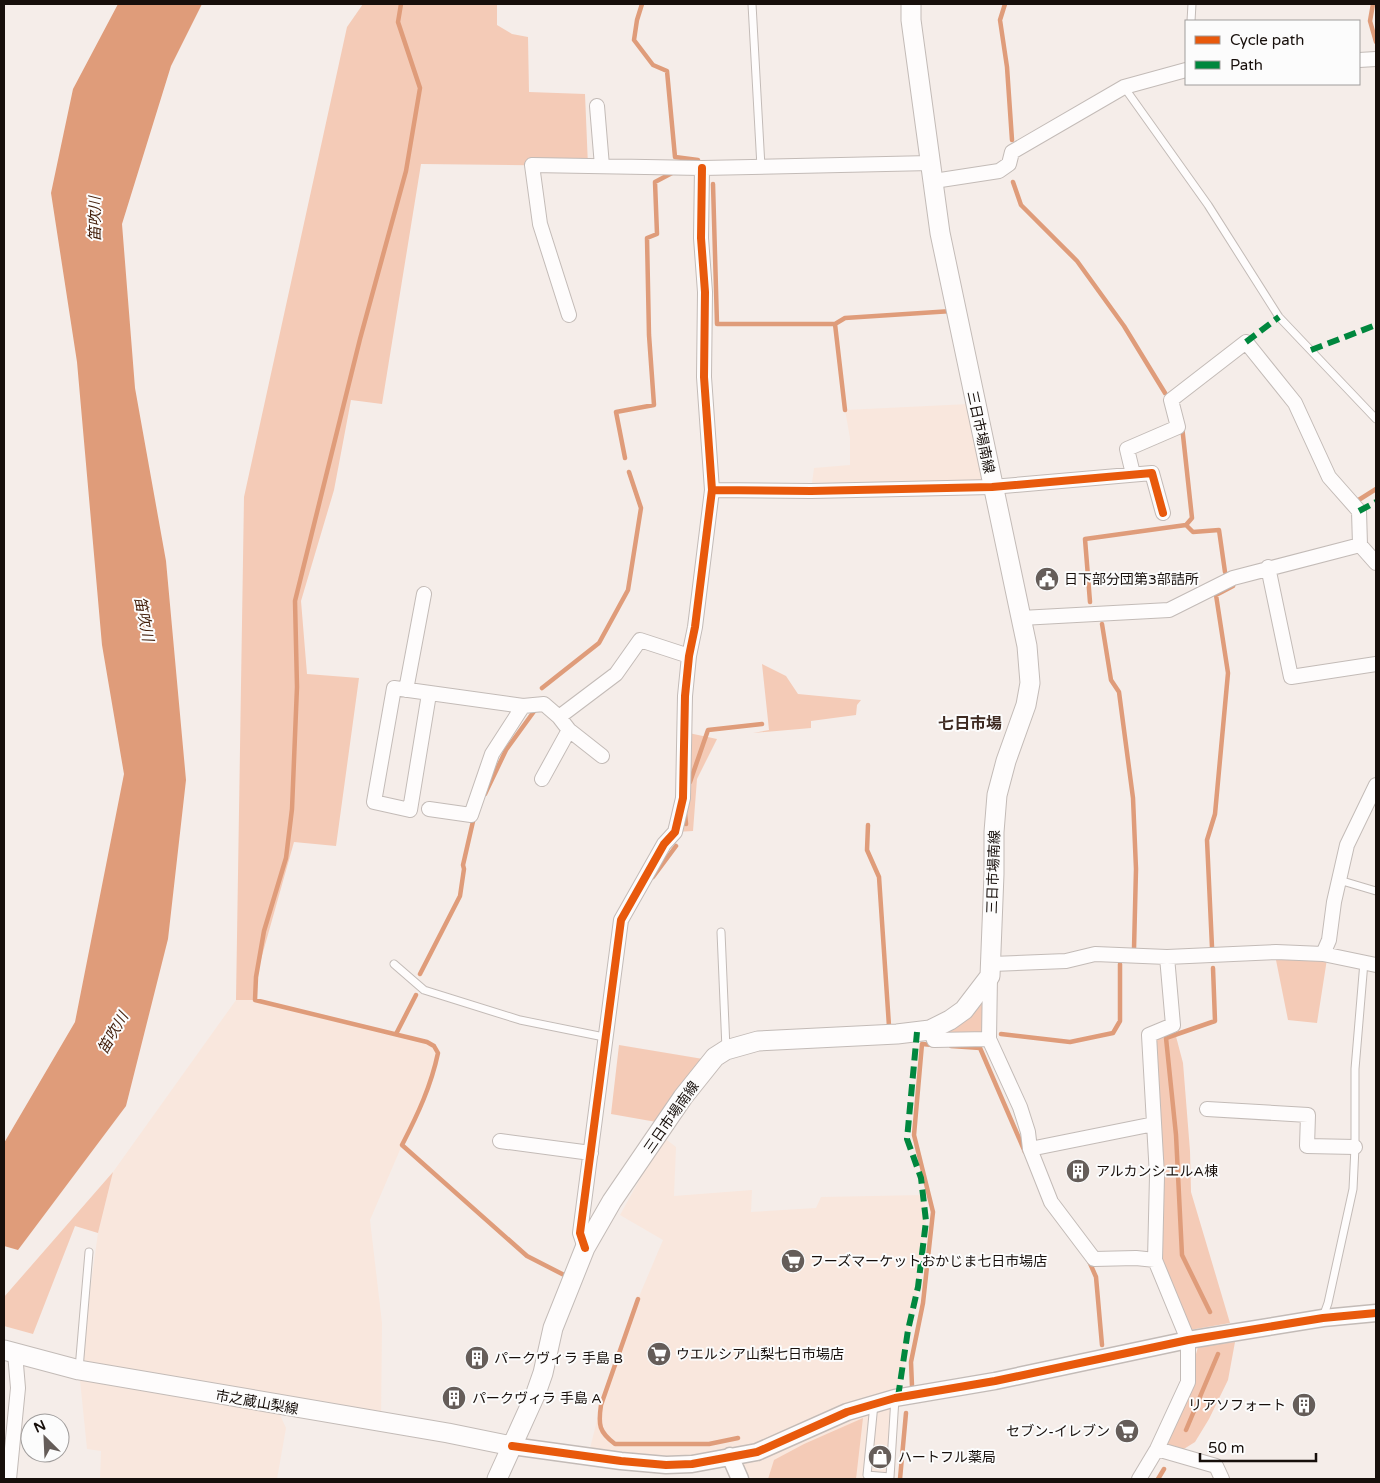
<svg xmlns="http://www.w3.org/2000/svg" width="1380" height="1483" viewBox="0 0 1380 1483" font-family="'Varela Round','Noto Sans JP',sans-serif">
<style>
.built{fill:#f9e7dd}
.green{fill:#f4cbb7}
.water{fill:#df9c7a}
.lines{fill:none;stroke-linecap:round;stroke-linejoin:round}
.stream{stroke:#df9c7a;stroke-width:4.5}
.service-casing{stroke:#c3bbb7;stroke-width:9}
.minor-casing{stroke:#c3bbb7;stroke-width:16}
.tertiary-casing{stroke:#c3bbb7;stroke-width:19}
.secondary-casing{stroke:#c3bbb7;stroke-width:21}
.service{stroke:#fefcfc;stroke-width:7}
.minor{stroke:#fefcfc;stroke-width:14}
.tertiary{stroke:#fefcfc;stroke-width:16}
.secondary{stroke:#fefcfc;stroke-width:19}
.quiet{stroke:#00873e;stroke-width:6;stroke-dasharray:12 6;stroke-linecap:butt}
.cycleway-casing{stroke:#fcfcfc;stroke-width:11}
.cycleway{stroke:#e8590c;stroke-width:8}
.labels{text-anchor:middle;stroke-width:4;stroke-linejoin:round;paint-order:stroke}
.street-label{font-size:14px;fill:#170f0b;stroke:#fcfcfc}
.poi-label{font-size:14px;fill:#170f0b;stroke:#fcfcfc;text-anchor:start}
.water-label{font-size:15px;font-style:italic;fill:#431f0b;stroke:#fcfcfc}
.quarter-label{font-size:16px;font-weight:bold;fill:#3e2a21;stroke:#fcfcfc}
</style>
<rect width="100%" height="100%" fill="#f5ede9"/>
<!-- built -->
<path class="built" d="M969,404L984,487L811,491L814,468L850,465V438L845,410Z
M236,1000H255L427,1042L434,1046L438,1053L423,1103L402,1145L370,1220L382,1323L381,1423L276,1406L286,1428L277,1479H100L101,1451L87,1449L79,1370L98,1233L113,1172Z
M663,1137L676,1147L674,1196L752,1190L751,1212L816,1208L821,1197L924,1195L926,1220L918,1287L899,1389L895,1479H762L739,1476L729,1456L692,1464L588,1456L601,1405L638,1299L663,1240L620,1215Z"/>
<!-- green -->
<path class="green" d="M363,4H497V25L512,34L528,37L529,92L585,94L588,166L421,164L382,404L351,400L334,490L301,601L307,674L359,678L336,846L294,842L256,977L255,1000H236L244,497L347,27Z
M762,664L786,676L798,694L861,700L857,705L856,715L811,721V728L753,733L769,730Z
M684,732L717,739L697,779L693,831L675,832Z
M1275,955L1327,959L1317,1023L1288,1020Z
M981,998L987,999L981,1039L939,1035Z
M1173,1025L1183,1063L1190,1151L1191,1192L1230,1323L1184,1331L1155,1260L1149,1035Z
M619,1045L709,1060L662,1123L611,1114Z
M113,1172L98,1233L75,1226L33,1334L4,1326V1297Z
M1235,1342L1228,1380L1209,1419L1195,1442L1179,1452L1157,1449L1188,1382L1198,1347Z
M863,1418L856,1479H768L774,1460L804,1444Z"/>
<!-- water -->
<path class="water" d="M118,4H202L171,66L122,224L135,388L166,561L186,780L168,939L126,1106L18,1250L4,1246V1143L75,1022L124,774L102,645L77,362L51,193L73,89Z"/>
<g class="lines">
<!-- stream -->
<path class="stream" d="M401,4L398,22L420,88L406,171L360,339L295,601L297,687L292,809L286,858L264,931L256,977L255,1000L427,1042L434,1046L438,1053C431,1086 418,1114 402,1145L527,1256L568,1277
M642,4L637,20L634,40L653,65L667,71L675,157L698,160
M1005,4L1000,20L1007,67L1012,140
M1373,4L1370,21L1376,42
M1013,182L1021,205L1077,261L1124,326L1165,393
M713,184L717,324H835L845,410
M835,324L845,318L952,311
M1182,426L1192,518L1186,525L1193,532L1219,530L1225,572
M625,458L616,412L654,405L649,335L647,238L657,234L655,182L672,173
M1357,501L1376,489
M1090,602L1085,539L1186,525
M1102,624L1111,680L1119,692L1133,798L1136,869L1134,949
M542,688L599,643L628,590L641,508L629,472
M690,782L708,730L762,724
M485,794L506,750L535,710
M685,814L686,824
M868,825L867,850L879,877L889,1026
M653,877L676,846
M1212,947L1207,840L1215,814L1228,673L1216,595L1233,586
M420,974L460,896L464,869L463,865L474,817
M396,1034L416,995
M1001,1034L1070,1042L1113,1033L1120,1021V964
M951,1046L980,1048L1025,1152
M1089,1261L1096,1277L1102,1345
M638,1299L601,1405C598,1425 599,1432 615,1444H709L738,1438
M1210,1312L1182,1255L1176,1135L1166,1038L1215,1021L1213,968
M912,1386L911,1362L923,1303L933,1212L914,1135L922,1044L933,1045
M1186,1430L1218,1354
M900,1479L906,1413
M1158,1479L1164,1469"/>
<!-- service casing -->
<g class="service-casing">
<path id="service" d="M752,4L761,167
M1191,21L1192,4
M1124,87L1208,205L1279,317L1376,419
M1339,880L1376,891
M721,932L726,1049
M394,964L424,990L520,1020L604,1037
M1323,1317L1328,1303L1353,1189L1355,1147V1069L1364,962
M79,1369L89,1252
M874,1404L867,1475L890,1477L895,1398"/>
</g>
<!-- minor casing -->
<g class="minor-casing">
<path id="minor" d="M1359,60L1376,59
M597,106L602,166
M934,181L999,171L1009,164L1012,152L1124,87L1186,70
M569,315L540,224L532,165L702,168L931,163
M1133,474L1127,449L1178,427L1171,400L1246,342L1295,403L1329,477L1359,511L1360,545L1376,563
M712,490L811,491L992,487L1152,473L1163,513
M1268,567L1291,677L1376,664
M1021,618L1169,610L1233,578L1360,545
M406,690L424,594
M429,694L410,810L374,802L394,688L523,706L544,704L559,717
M602,756L569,730L559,717L616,674L640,640L689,656
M542,779L569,730
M429,809L471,815L492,754L523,706
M1323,954L1329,940L1334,902L1347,845L1376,785
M992,964L1066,961L1095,954L1167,957L1276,952L1323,954L1376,965
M990,976L989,1039L1020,1107L1028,1132L1030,1149L1051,1202L1094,1259L1136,1258L1155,1260L1188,1340V1382L1157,1449L1139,1479
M930,1030L934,1040L989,1039
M1207,1109L1308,1115L1307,1146L1355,1147
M500,1141L591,1153
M1030,1149L1154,1124
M585,1248L580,1233L621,920L664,844L675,832L683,798L685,696L689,656L695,627L712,490L704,377L705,292L701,238L702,168
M1155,1260L1157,1176L1149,1035L1173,1025L1167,957
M1157,1449L1216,1466L1222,1479
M9,1479L18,1388L15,1353"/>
</g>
<!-- tertiary casing -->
<g class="tertiary-casing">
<path id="tertiary" d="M512,1446L621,1461L666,1465L692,1464L757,1452L847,1412L895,1398L995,1381L1188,1340L1323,1318L1376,1313
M730,1456L740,1479"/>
</g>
<!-- secondary casing -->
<g class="secondary-casing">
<path id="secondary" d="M4,1350L79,1370L448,1433L512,1446
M497,1479L536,1393L543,1373L553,1328L585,1248L612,1201L683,1097L715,1057L726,1050L758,1041L897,1034L930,1030L950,1020L964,1010L990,976L994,874V832L997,795L1006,761L1026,705L1030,683L1027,646L940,233L911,20V4"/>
</g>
<!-- service -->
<use href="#service" class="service"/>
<!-- minor -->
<use href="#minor" class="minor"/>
<!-- tertiary -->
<use href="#tertiary" class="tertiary"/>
<!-- secondary -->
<use href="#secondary" class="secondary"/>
<!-- quiet -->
<path class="quiet" d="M1246,342L1279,317
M1311,350L1376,325
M1359,511L1376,502
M898,1397L908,1330L918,1287L926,1221L921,1178L907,1139L917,1032"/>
<!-- cycleway casing -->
<g class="cycleway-casing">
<path id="cycleway" d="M712,490L811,491L992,487L1152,473L1163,513
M585,1248L580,1233L621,920L664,844L675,832L683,798L685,696L689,656L695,627L712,490L704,377L705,292L701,238L702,168
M512,1446L621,1461L666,1465L692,1464L757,1452L847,1412L895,1398L995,1381L1188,1340L1323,1318L1376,1313"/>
</g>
<!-- cycleway -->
<use href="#cycleway" class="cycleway"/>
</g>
<!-- icons -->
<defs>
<g id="civic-disc" transform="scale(1.25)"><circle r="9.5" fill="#655d59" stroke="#fcfcfc"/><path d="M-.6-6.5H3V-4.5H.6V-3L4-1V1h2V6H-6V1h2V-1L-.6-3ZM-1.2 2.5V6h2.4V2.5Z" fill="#fff"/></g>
<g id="building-disc" transform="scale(1.25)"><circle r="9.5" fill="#655d59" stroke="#fcfcfc"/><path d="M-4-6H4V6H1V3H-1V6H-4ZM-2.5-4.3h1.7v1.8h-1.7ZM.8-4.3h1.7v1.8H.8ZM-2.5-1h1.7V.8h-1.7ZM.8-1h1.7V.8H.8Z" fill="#fff"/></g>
<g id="supermarket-disc" transform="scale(1.25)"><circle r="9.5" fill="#655d59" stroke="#fcfcfc"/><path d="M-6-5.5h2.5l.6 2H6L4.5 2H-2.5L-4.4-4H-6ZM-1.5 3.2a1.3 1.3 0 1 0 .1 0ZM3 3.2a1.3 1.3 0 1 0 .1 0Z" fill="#fff"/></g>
<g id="shop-disc" transform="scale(1.25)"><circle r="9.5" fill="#655d59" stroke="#fcfcfc"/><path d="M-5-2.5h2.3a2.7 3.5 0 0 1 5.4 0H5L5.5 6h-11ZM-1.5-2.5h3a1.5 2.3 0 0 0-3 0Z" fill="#fff"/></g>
</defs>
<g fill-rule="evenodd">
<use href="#civic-disc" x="1047" y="579"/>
<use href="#building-disc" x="1078" y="1171"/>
<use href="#supermarket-disc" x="793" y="1261"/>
<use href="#supermarket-disc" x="659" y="1354"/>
<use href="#building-disc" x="477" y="1358"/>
<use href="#building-disc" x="454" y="1398"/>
<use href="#building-disc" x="1304" y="1405"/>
<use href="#supermarket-disc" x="1127" y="1431"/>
<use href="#shop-disc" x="880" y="1457"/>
</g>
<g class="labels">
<!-- street labels -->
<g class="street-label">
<text transform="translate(981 432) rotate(78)" y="5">三日市場南線</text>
<text transform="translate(993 872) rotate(-88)" y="5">三日市場南線</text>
<text transform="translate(671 1117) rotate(-55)" y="5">三日市場南線</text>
<text transform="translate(257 1402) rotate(10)" y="5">市之蔵山梨線</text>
</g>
<!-- poi labels -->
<g class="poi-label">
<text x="1064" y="584">日下部分団第3部詰所</text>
<text x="1096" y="1176">アルカンシエルA棟</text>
<text x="810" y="1266">フーズマーケットおかじま七日市場店</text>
<text x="676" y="1359">ウエルシア山梨七日市場店</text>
<text x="494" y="1363">パークヴィラ 手島 B</text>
<text x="472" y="1403">パークヴィラ 手島 A</text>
<text x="1286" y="1410" text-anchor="end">リアソフォート</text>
<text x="1110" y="1436" text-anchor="end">セブン-イレブン</text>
<text x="898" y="1462">ハートフル薬局</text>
</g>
<!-- water labels -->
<g class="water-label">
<text transform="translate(95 219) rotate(-90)" y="5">笛吹川</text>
<text transform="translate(144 619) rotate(79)" y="5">笛吹川</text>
<text transform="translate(113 1033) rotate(-60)" y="5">笛吹川</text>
</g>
<!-- quarter labels -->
<g class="quarter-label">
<text x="970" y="729">七日市場</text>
</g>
</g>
<!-- border -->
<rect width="1380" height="1483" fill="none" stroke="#170f0b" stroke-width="10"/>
<!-- legend -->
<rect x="1185" y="20" width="175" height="65" fill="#fcfcfc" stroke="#a09d9c"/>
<rect x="1195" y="36" width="25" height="8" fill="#e8590c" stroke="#a09d9c"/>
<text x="1230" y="45" font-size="15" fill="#170f0b">Cycle path</text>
<rect x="1195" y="61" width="25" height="8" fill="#00873e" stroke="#a09d9c"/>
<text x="1230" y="70" font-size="15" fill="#170f0b">Path</text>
<!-- north arrow -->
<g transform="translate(45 1438) rotate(336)"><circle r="24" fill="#fcfcfc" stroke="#a09d9c"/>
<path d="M0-4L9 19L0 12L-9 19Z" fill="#655d59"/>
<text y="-8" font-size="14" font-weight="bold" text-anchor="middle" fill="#170f0b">N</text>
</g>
<!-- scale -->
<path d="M1200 1453v8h116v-8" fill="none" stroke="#170f0b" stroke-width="2.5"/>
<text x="1208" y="1453" font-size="15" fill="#170f0b" stroke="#fcfcfc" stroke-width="4" paint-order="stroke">50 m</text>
</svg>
